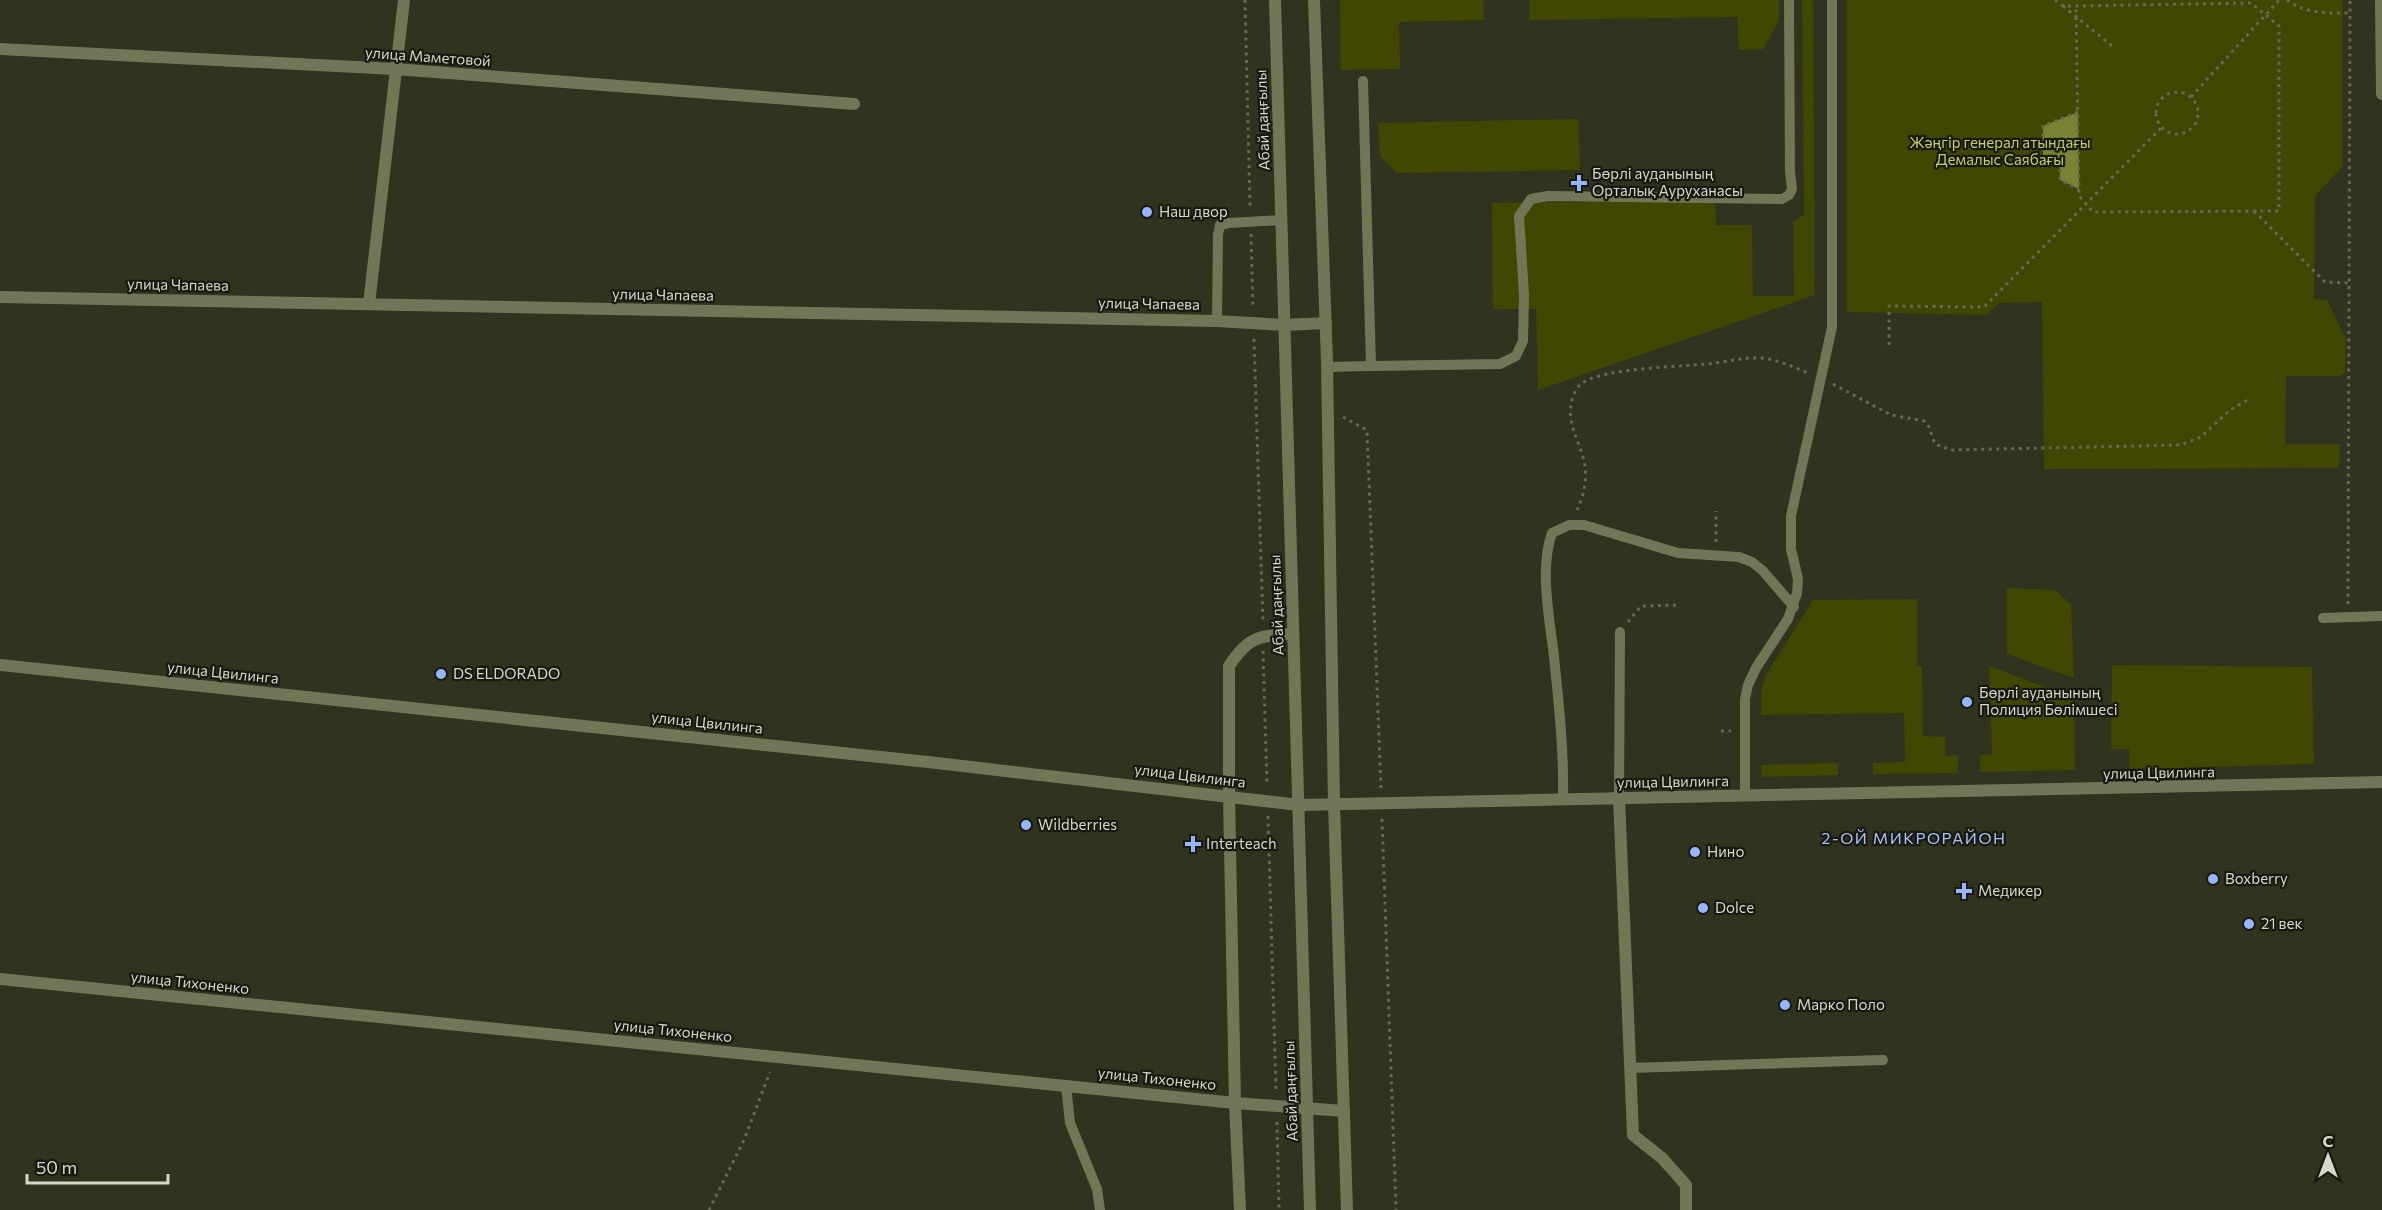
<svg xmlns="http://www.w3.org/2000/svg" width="2382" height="1210" viewBox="0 0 2382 1210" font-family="Commissioner,sans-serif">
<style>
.green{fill:#414700}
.water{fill:#7a8233}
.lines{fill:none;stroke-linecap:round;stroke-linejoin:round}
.path{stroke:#666856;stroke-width:3;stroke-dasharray:3 4.5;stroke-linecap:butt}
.service{stroke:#727657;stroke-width:10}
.minor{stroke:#727657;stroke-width:12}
.tertiary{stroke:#727657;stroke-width:12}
.poi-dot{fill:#95b6fd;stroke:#181910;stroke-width:2}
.labels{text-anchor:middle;stroke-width:4.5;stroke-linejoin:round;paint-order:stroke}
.street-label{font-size:15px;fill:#d6d8cb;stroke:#181910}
.park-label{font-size:15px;fill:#c4d063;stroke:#181910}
.poi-label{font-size:15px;fill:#d6d8cb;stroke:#181910;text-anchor:start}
.neighbourhood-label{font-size:16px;letter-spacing:1.5px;fill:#a9c2f7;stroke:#181910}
</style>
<rect width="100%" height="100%" fill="#30331e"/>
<!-- green -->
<path class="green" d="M1340,0H1483L1484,20L1399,22L1400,69L1341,70Z
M1529,0H1779V21L1763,49L1739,50L1737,17L1529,20Z
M1802,0H1813L1815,295L1538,390L1536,309H1493L1492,203L1715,200L1716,225H1752L1753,296H1794L1793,222L1804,214Z
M1847,0H2343V166L2315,196L2314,299L2327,300L2346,339L2345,372L2340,376H2286L2285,444H2340L2339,468L2044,469L2042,302L1999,303L1987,315L1847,312Z
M1578,119L1580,170L1397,173L1380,156L1378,123Z
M2007,588L2054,590L2071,604L2074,678L2007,654Z
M1917,599V666H1922L1923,736L1945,737L1946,756L1958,755V773L1873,774V763L1905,762L1904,713L1761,715V690L1766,675L1813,600Z
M2112,665L2312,667L2314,764L2129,769V749H2111Z
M1989,666L2074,698L2075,770L1980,772V755L1992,754Z
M1838,763V775L1762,777L1761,765Z"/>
<!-- water -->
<path class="water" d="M2078,112L2079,189L2060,180V166L2043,155V126Z"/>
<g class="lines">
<!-- path -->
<path class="path" d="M1245,0L1250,207
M2055,0L2063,6H2076L2251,3L2279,26V211L2093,212L2079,196L2076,6
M2287,0C2305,14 2328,13 2350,13
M2063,6L2112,46
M2156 113a21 21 0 1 1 42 0a21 21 0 1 1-42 0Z
M2191,97L2279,0
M2078,112L2043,126V155L2060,166V180L2079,189
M2254,211L2325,282L2348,283
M1251,234L1253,309
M1254,339L1263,623
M1889,345V306L1984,307L2162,127
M1833,384L1891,415L1924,421L1929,427L1935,444L1951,450L2181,445L2201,437L2230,410L2249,399
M1343,417L1367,430L1381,788
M1577,510C1584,496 1588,476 1584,461C1579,439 1566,424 1572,400C1573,395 1577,387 1581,384C1601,367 1687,367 1715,363C1731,361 1745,357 1761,358C1776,359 1794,367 1808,373
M1716,542V511
M2348,604L2350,0
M1628,622L1641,606L1679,605
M1263,651L1267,785
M1721,731H1731
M1268,816L1276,1091
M1382,819L1396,1210
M1277,1122L1279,1210
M709,1210L744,1140L770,1072"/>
<!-- service -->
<path class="service" d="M1363,81L1371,366L1500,364L1516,356L1523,341L1524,295L1519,216L1531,199L1548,196L1782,199L1789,195L1792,189L1790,172L1789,0
M1217,321L1218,235L1220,225L1229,223L1281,220
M1327,367L1371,366
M2323,618L2382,616
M1745,796V699L1748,685L1756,668L1788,619L1797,593L1798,579L1791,549V516L1832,327V0
M1619,798L1620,632
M1563,799C1564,751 1559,705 1554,657C1550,620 1539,569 1552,533L1569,525H1584L1678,553L1739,557L1752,562L1763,571L1794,607
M1630,1068L1883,1060
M1066,1085L1070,1123L1097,1189L1100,1210"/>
<!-- minor -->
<path class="minor" d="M0,49L395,69L854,104
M0,297L1217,321L1284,325L1326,323
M369,304L404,0
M0,665L928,762L1299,805L2382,782
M1619,798L1633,1135L1662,1158L1686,1185V1210
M0,979L1235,1103L1344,1111
M1240,1210L1235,1103L1229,795V666C1249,636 1258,636 1293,634"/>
<!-- tertiary -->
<path class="tertiary" d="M1275,0L1310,1210
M1314,0L1327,362L1334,804L1347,1210
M2381,0L2382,94"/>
</g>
<!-- markers -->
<g class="poi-dot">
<path d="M1576 174h6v6h6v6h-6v6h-6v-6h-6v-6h6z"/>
<circle cx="1147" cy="212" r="6"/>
<circle cx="441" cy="674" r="6"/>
<circle cx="1967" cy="702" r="6"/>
<circle cx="1026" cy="825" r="6"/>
<path d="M1190 835h6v6h6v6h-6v6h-6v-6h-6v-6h6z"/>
<circle cx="1695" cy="852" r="6"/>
<circle cx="2213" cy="879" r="6"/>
<path d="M1961 882h6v6h6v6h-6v6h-6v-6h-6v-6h6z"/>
<circle cx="1703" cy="908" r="6"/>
<circle cx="2249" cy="924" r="6"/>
<circle cx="1785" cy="1005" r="6"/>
</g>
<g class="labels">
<!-- street labels -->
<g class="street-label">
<text transform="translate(428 57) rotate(4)" y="5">улица Маметовой</text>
<text transform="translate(1263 120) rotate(-92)" y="5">Абай даңғылы</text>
<text transform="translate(178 285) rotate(1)" y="5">улица Чапаева</text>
<text transform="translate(663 295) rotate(1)" y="5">улица Чапаева</text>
<text transform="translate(1149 304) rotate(1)" y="5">улица Чапаева</text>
<text transform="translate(1277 605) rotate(-92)" y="5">Абай даңғылы</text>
<text transform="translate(223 673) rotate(6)" y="5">улица Цвилинга</text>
<text transform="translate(707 723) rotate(6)" y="5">улица Цвилинга</text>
<text transform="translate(2159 773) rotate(-1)" y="5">улица Цвилинга</text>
<text transform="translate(1190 776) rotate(7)" y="5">улица Цвилинга</text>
<text transform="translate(1673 782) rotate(-1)" y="5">улица Цвилинга</text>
<text transform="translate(190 983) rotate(6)" y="5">улица Тихоненко</text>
<text transform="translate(673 1031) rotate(6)" y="5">улица Тихоненко</text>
<text transform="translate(1157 1079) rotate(6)" y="5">улица Тихоненко</text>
<text transform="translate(1291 1091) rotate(-92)" y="5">Абай даңғылы</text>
</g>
<!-- park labels -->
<g class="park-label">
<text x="2000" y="148">Жәңгір генерал атындағы<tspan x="2000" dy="17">Демалыс Саябағы</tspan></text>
</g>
<!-- poi labels -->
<g class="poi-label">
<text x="1592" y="179">Бөрлі ауданының<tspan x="1592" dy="17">Орталық Ауруханасы</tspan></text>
<text x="1159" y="217">Наш двор</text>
<text x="453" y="679">DS ELDORADO</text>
<text x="1979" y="698">Бөрлі ауданының<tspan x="1979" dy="17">Полиция Бөлімшесі</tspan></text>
<text x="1038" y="830">Wildberries</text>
<text x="1206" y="849">Interteach</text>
<text x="1707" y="857">Нино</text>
<text x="2225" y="884">Boxberry</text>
<text x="1978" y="896">Медикер</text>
<text x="1715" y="913">Dolce</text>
<text x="2261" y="929">21 век</text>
<text x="1797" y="1010">Марко Поло</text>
</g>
<!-- neighbourhood labels -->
<g class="neighbourhood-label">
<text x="1914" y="844">2-ОЙ МИКРОРАЙОН</text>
</g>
</g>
<!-- north arrow -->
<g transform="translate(2328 1156)" stroke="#181910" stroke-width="4.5" paint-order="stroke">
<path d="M0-4.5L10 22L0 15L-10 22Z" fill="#d6d8cb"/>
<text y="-9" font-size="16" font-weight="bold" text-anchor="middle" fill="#d6d8cb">С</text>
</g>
<!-- scale -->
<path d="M27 1174v9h141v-9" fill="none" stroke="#d6d8cb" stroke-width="3"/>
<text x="36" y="1174" font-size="18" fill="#d6d8cb" stroke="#181910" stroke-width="4.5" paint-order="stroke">50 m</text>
</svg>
